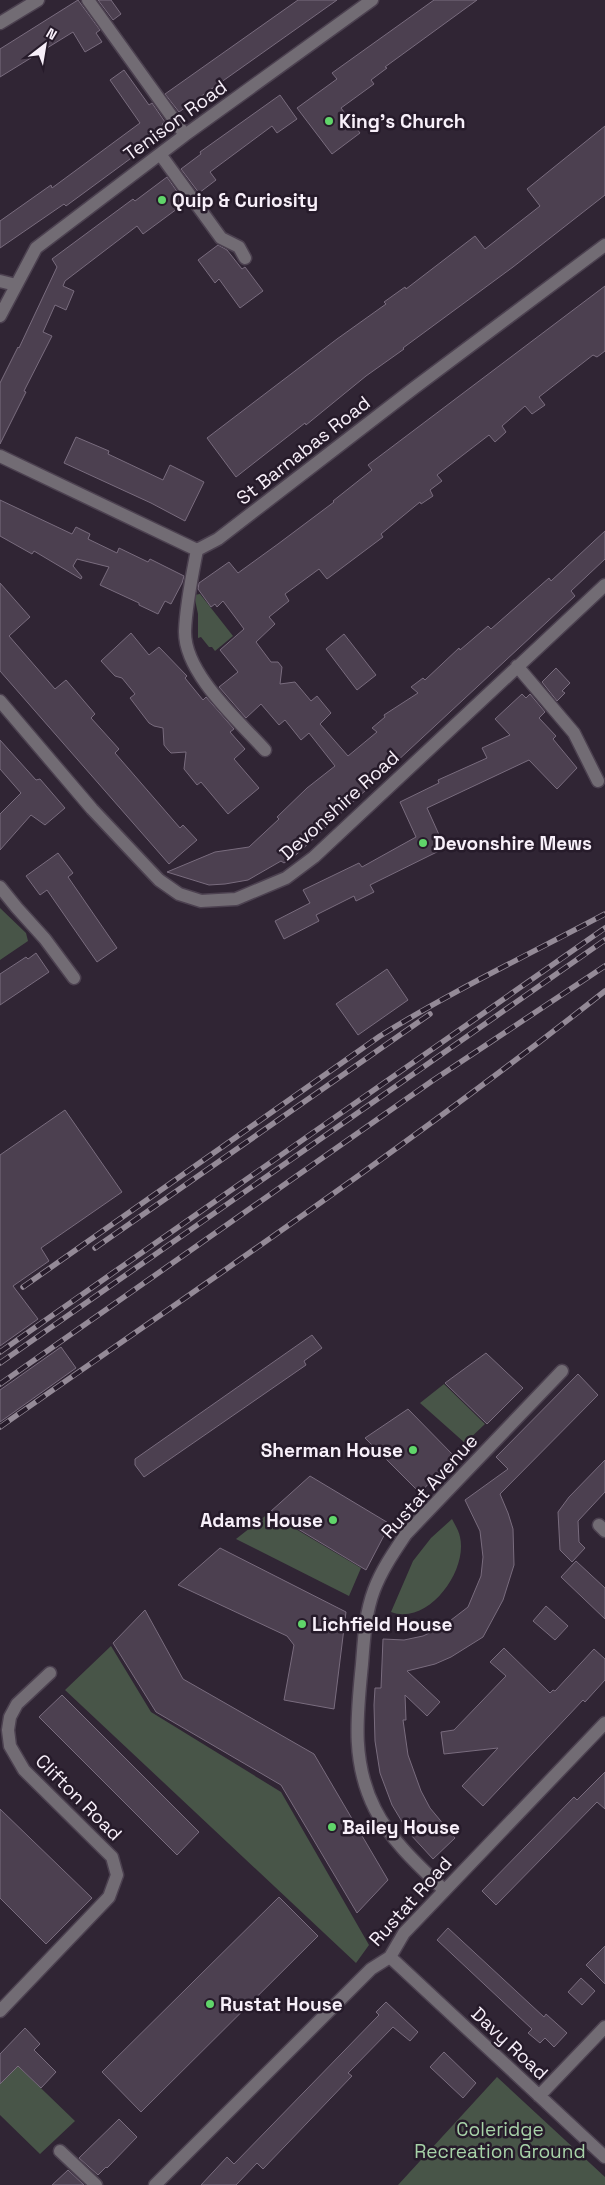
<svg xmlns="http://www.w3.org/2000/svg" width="605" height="2185" viewBox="0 0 605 2185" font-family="'Space Grotesk',sans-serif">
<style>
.green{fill:#485548}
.building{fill:#4c4050;stroke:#796c7e}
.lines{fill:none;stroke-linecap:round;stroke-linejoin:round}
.street-casing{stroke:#4c4150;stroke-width:15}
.street{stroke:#726c74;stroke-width:12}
.rail-casing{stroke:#948a97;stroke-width:5.5}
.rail{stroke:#261b2a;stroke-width:4;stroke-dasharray:11;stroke-linecap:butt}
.poi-dot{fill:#60d56a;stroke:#261b2a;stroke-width:2}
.labels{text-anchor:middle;stroke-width:5;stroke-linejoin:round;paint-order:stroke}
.street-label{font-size:19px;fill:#f7eff9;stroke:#261b2a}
.poi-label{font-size:19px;font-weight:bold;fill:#f7eff9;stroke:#261b2a;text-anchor:start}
.park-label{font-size:19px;fill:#a7d2a8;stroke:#261b2a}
</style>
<rect width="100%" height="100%" fill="#302534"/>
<!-- green -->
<path class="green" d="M200,594L233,636L215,651L212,647H209L201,637L198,638V614L194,595Z
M0,908L26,933L28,941L0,960Z
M444,1384L485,1424L465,1443L420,1403Z
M269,1513L361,1568L349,1596L236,1539Z
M452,1519C455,1525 459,1531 460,1537C468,1571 428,1626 391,1612L413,1561L431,1538Z
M111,1646L151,1712L281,1792L369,1945L356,1963L65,1690Z
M18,2066L75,2121L40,2154L0,2115V2084Z
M497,2077L605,2177V2185H398Z"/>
<!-- building -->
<path class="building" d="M78,0L100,30L96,33L102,42L85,52L73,32L0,77V49Z
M98,0H111L121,14L113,20Z
M298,0H337L179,112L165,94Z
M434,0H477L385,67L387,68L371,80L374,84L341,108L360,133L332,154L297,108L337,79L332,73Z
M124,70L149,105L152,103L165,122L162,124L168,131L66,206L64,204L0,248V221L51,185L52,188L140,123L110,80Z
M280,95L297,119L277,133L272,126L210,172L216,180L199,193L181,169L201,154L200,152Z
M605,126V195L513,267L403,348L404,349L366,376L306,425L305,423L236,477L207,438L337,339L386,304L384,302L405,287L406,289L475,236L485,249L540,206L527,189Z
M167,177L185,203L143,234L137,226L65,281L63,286L74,291L66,310L55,305L43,332L52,336L24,391L26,392L0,444V383L18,347L19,348L57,267L52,259L133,199L135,201Z
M218,245L227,250L242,269L245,267L263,291L240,308L219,279L215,283L198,260Z
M605,286V351L597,357L593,355L539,397L545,405L532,414L525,406L502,426L506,432L495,442L489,435L437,475L442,481L430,490L433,496L421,504L420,502L381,534L383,537L327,579L319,569L285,594L289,601L269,617L275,624L256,642L271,662H278L282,667L280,684L295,682L311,701L317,696L331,713L320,724L348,756L377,732L372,728L385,717L384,715L418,693L411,687L423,678L425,680L459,648L460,650L488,626L491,629L549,578L551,581L605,531V559L571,591L575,596L297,854L284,863L281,861L248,880L225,884L209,885L167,872L215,852L249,847L279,819L277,817L307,788L335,766L309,733L301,740L285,720L279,725L261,704L246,718L219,687L238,672L220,650L244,629L223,601L217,607L215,604L211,607L198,589L199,583L229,562L238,573L278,544L334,502L333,501L372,470L368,465Z
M76,437L109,451L108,454L163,480L170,465L204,482L185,521L151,503L64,463Z
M0,500L72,534L76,527L90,534L88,539L117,553L119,548L148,562L150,559L184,576L182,583L171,604L165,601L158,614L139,605V603L100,585L109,567L77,559L73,566L82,577L81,579L34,551L32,554L0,536Z
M0,583L30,617L9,636L55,689L66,680L95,714L91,718L119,749L115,753L180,828L183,825L197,840L169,864L0,671Z
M131,633L149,655L159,647L187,676L185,678L203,700L206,697L234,729L230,732L245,749L234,759L259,788L228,814L201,782L197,785L184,769L186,752L171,753L168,750L164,745L163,728L154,726L149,723L130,698L135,694L122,678L115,676L101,661Z
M344,634L376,675L357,690L326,649Z
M556,668L570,683L562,691L565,693L557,701L542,682Z
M522,694L526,698L530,694L545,712L539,718L556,736L553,739L577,768L557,789L529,760L427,808L445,848L370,885L374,892L356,901L354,896L316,915L319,921L284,939L275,921L310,903L303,890L359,863L362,867L416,837L400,802L439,783L438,780L487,758L482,748L510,735L495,719Z
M0,740L36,780L40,779L65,808L45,825L31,815L0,850V814L21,793L0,769Z
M58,853L73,873L68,877L117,948L97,962L47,890L40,895L26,876Z
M36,953L49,972L0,1005V974L26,957L28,959Z
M387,969L408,1000L358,1035L336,1004Z
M65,1110L122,1192L41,1248L49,1261L13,1286L38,1319L0,1346V1155Z
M312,1335L322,1348L304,1361L306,1365L144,1477L135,1465V1459Z
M61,1347L76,1368L0,1422V1390Z
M486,1353L523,1388L487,1424L445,1383Z
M578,1374L598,1395L500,1494L508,1513L513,1529L514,1565L503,1600L483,1637L451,1657L435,1664L407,1671L440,1702L427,1716L405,1695L406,1720H403L408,1755L421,1791L430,1808L455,1838L433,1859L410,1834L401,1820L392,1805L380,1773L375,1741L374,1705L375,1688H381L383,1639L404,1640L423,1636L442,1627L468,1607L481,1576L483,1557L480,1531L465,1500L508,1469L496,1457Z
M408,1409L454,1456L420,1493L365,1438Z
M605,1460V1492L578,1521L579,1542L585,1548L572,1562L560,1550L558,1512L569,1497Z
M310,1476L390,1524L366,1570L270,1512Z
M220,1548L346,1612L334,1709L284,1700L294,1645L287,1636L178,1585Z
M576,1561L605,1588V1619L561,1577Z
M546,1606L568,1626L555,1640L533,1621Z
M145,1610L183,1679L314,1754L388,1880L357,1913L281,1785L156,1712L113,1643Z
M504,1648L550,1693L553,1690L555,1691L594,1649L605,1659V1680L585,1702L583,1700L483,1806L462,1786L498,1748L444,1754L441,1732L454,1730L506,1676L490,1662Z
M62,1695L199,1832L177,1855L39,1717Z
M605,1772V1809L597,1802L496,1905L482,1891L574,1797L577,1800Z
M0,1809L92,1898L46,1944L0,1898Z
M279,1897L318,1936L141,2112L102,2072Z
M448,1928L544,2017L546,2014L567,2033L554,2047L545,2038L540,2043L528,2033L532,2029L437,1940Z
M605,1946V1984L586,1965Z
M581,1978L595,1991L582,2005L568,1992Z
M386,2002L418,2032L410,2041L393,2027L348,2073L352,2076L263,2169L257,2163L236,2185H201L227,2157L234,2164L379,2015L376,2012Z
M25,2028L40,2044L34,2050L56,2072L41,2088L18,2066L0,2084V2054Z
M444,2052L476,2083L463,2098L430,2067Z
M119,2119L137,2137L107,2168L106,2167L98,2175L79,2158Z
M68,2170L84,2185H52Z"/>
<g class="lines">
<!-- street casing -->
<g class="street-casing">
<path id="street" d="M88,0L185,135
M0,23L38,0
M160,154L221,238L239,247L245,258
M0,281L16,285
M0,316L36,248L185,135L372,0
M0,456L197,550L218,539L414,388L605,245
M197,550C192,576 186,604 185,631C184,673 238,720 265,750
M517,666L574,733L598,781
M0,701L92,809L159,880L179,894L201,901L236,899L286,878L314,857L605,585
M0,887L17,908L45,939L74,978
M599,1525L605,1531
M444,1890C419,1866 391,1841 375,1809C351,1762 357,1715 362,1664C364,1639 365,1614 374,1590C382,1569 394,1552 406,1534L562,1371
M390,1957L605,2157
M0,2011L109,1897L117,1875L112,1857L24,1770L10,1746L8,1730L10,1717L17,1704L50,1673
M539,2096L605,2027
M60,2151L96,2185
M155,2185L371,1969L390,1957L404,1933L605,1723"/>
</g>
<!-- street -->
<use href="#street" class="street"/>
<!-- rail casing -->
<g class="rail-casing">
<path id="rail" d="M95,1248L430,1014
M23,1287L380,1036C452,991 530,954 605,914
M0,1352L605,928
M0,1363L605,940
M0,1384L432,1081L605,966
M0,1427C204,1284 410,1145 605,991"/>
</g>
<!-- rail -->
<use href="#rail" class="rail"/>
</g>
<!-- markers -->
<g class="poi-dot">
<circle cx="329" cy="121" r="5"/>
<circle cx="162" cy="200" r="5"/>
<circle cx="423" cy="843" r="5"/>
<circle cx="413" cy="1450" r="5"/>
<circle cx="333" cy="1520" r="5"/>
<circle cx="302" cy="1624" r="5"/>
<circle cx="332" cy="1827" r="5"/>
<circle cx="210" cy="2004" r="5"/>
</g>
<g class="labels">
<!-- street labels -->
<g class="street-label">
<text transform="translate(175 120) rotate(-36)" y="7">Tenison Road</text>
<text transform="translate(303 450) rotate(-38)" y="7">St Barnabas Road</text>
<text transform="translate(339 805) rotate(-42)" y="7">Devonshire Road</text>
<text transform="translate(429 1486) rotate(-48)" y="7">Rustat Avenue</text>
<text transform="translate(79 1797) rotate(45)" y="7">Clifton Road</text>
<text transform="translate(410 1901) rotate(-48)" y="7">Rustat Road</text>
<text transform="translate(510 2043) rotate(43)" y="7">Davy Road</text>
</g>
<!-- poi labels -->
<g class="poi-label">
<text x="339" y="128">King's Church</text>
<text x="172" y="207">Quip &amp; Curiosity</text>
<text x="433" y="850">Devonshire Mews</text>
<text x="403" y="1457" text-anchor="end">Sherman House</text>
<text x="323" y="1527" text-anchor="end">Adams House</text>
<text x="312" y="1631">Lichfield House</text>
<text x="342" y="1834">Bailey House</text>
<text x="220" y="2011">Rustat House</text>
</g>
<!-- park labels -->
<g class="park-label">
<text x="500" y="2136">Coleridge<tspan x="500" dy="22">Recreation Ground</tspan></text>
</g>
</g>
<!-- north arrow -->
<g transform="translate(45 45) rotate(31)" stroke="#261b2a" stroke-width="4" paint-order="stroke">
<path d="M0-4L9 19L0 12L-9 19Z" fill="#f7eff9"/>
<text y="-8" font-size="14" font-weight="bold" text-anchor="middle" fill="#f7eff9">N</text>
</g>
</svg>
